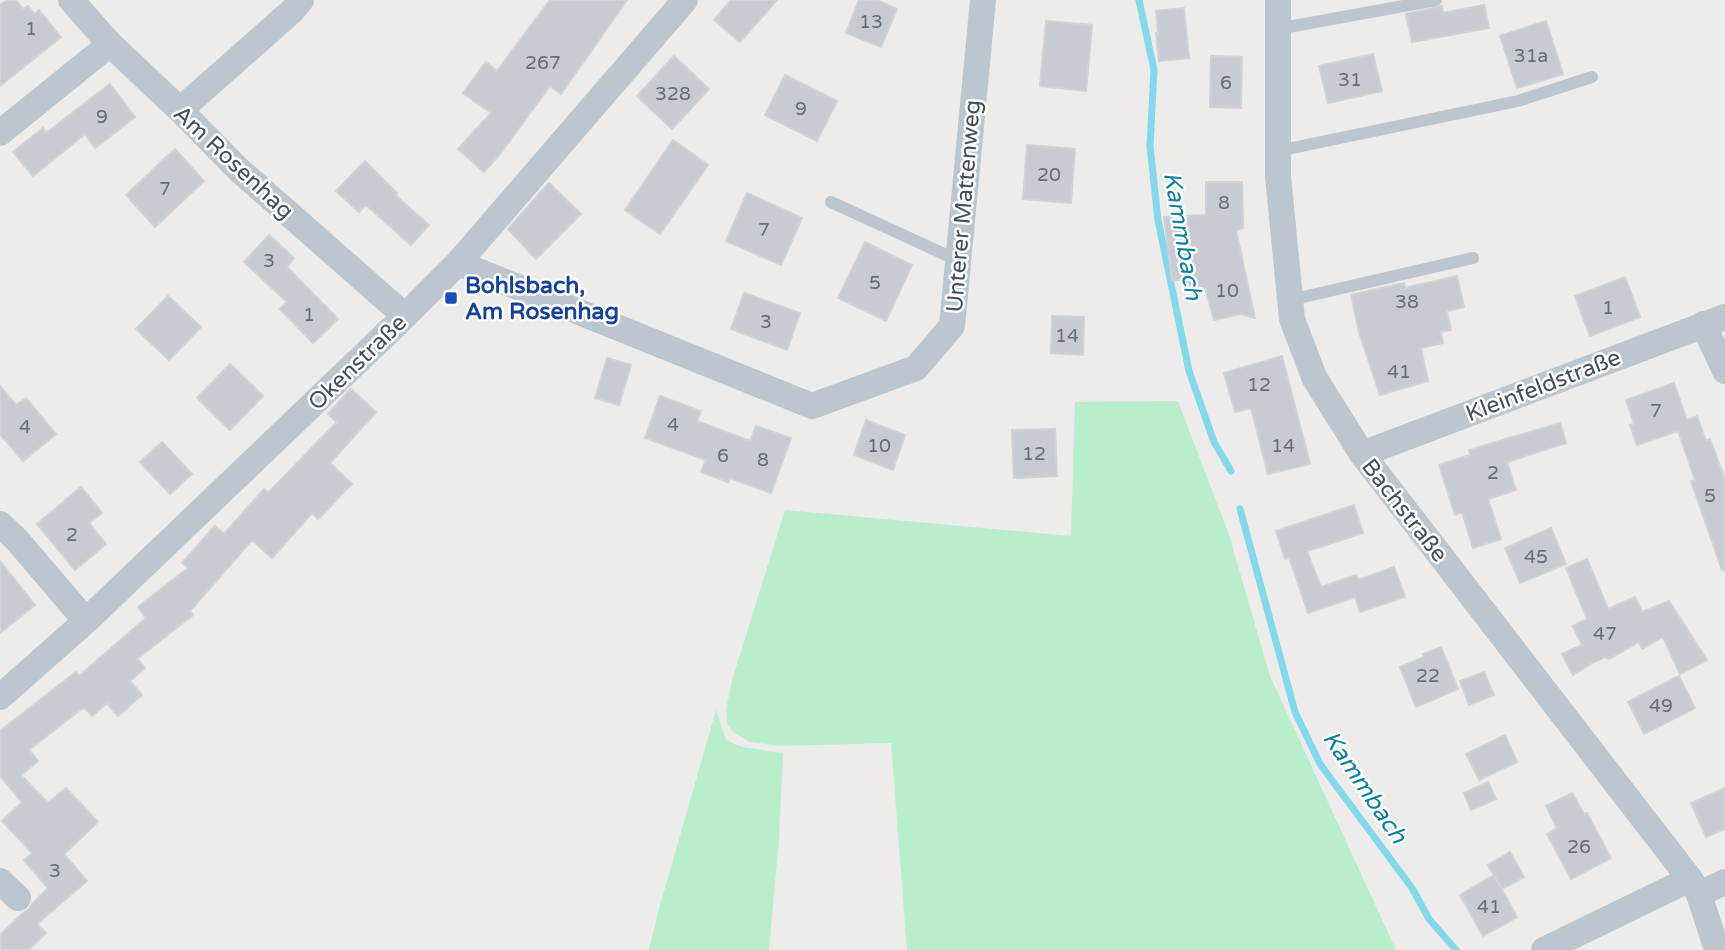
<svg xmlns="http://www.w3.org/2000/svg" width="1725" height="950" viewBox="0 0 1725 950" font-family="'Varela Round',sans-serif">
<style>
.green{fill:#b8eecc}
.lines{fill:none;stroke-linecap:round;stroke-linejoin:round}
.stream{stroke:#84d8eb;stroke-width:7}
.building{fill:#c8cbd1;stroke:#cfd2d7;stroke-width:2}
.service{stroke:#bcc6ce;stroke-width:12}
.minor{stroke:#bcc6ce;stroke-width:26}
.transit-dot{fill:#1a4fb4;stroke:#fff;stroke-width:2.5}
.labels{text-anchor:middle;stroke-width:5;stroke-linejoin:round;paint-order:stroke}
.number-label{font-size:19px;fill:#656e77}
.street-label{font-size:23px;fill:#444f59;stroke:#fff}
.transit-label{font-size:23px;font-weight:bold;fill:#164399;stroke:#fff;text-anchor:start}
.water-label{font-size:24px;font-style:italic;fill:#0b819d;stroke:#fff}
</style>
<rect width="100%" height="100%" fill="#eeebeb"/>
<!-- green -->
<path class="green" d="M1178,401L1229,535L1270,676L1396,950H907L891,743L781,746L750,742L733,732L727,724L726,709L733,677L785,510L1071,536L1075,402Z
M716,710L726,740L742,747L783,753L779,838L769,950H649L659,909Z"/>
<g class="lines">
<!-- stream -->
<path class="stream" d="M1139,0L1154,70L1150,146L1158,220L1189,371L1214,442L1231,471
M1240,509L1295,712L1320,764L1412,888L1429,919L1456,950"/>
</g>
<!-- building -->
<path class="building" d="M7,0H16L23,9L28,6L35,14L39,10L61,37L0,86V5Z
M550,0H627L561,94L550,86L500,154L484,172L458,149L491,113L463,93L486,62L497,71Z
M731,0H777L740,42L714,20Z
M859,0H877L897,9L881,47L846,33Z
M1484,5L1489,28L1412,42L1406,14L1442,6L1443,13Z
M1184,8L1189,58L1159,61L1156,33H1158L1156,11Z
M1046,21L1092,25L1086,91L1040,86Z
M1546,21L1563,74L1517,88L1500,36Z
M1373,54L1382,91L1328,103L1319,66Z
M674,56L709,89L672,129L637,96Z
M1211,56L1242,57L1241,108L1210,107Z
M785,75L837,101L817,141L765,115Z
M110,84L135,117L95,148L85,134L33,176L13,152L43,128L46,133Z
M673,140L708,165L660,234L625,210Z
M1027,145L1075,149L1071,203L1023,199Z
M175,149L204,181L155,227L126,195Z
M365,161L397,193L395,195L429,225L411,245L366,205L359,212L336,191Z
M1206,182H1242L1243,228L1236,230L1255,318L1241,314L1214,320L1205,288L1190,292L1187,280H1172L1164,217L1206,215Z
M549,183L581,214L536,259L508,229Z
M747,193L802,218L781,265L726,241Z
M269,235L294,258L287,267L338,319L313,343L280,309L287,302L244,262Z
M865,242L912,265L886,321L838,298Z
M1457,276L1464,307L1447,311L1451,330L1441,332L1443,343L1421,348L1428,381L1380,395L1359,332L1351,295L1404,283L1405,288Z
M1625,277L1640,317L1590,336L1575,296Z
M744,293L800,313L787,350L731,329Z
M168,296L201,327L169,360L136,329Z
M1052,316L1084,317L1083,355L1051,353Z
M1282,356L1310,464L1268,474L1251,408L1235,412L1224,373Z
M607,358L631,365L619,405L595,398Z
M230,364L263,396L230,430L197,398Z
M1674,383L1687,420L1697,416L1706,441L1710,439L1725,480V570H1722L1691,481L1695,480L1678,431L1637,445L1630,425L1634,424L1626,400Z
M0,386L16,405L26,398L56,434L23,461L0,434Z
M351,389L376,412L330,463L352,484L318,519L312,513L272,558L252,540L190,611L193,615L137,659L145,668L130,681L142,695L118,716L107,703L92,716L84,707L29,750L38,761L21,775L48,803L66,788L98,822L64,854L87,881L37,924L46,933L28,950H0V935L23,913L29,909L32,904L48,888L24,860L32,853L2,821L22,802L0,776V731L76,672L79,676L146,618L138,607L188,568L182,563L215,526L224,534L264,489L268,493L337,422L328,414Z
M660,396L701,411L697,421L750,441L756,426L791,438L771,493L730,478L728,482L701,472L706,460L645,438Z
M866,420L905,435L893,470L854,455Z
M1560,423L1566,443L1507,462L1516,490L1488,499L1501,539L1473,548L1462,512L1455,515L1439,465L1470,455L1469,450Z
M1055,429L1057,476L1014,478L1012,430Z
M162,442L192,474L170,494L140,462Z
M81,487L102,513L89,523L106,544L75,570L37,524Z
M1354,505L1363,533L1307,551L1321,587L1356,575L1358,580L1394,567L1405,597L1360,612L1355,597L1308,613L1289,557L1285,559L1276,531Z
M1551,528L1566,564L1520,583L1505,548Z
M1587,559L1608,609L1635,597L1642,612L1669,601L1707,660L1680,674L1663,637L1642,649L1639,642L1609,659L1605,657L1592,663L1573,675L1562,654L1582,645L1573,626L1587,619L1566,568Z
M0,561L35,605L0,633Z
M1441,647L1458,689L1416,707L1400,667L1424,657L1423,654Z
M1484,672L1494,695L1469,705L1460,681Z
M1679,676L1695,708L1644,734L1628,702Z
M1505,735L1517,762L1479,780L1466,754Z
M1488,782L1496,799L1471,810L1464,793Z
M1725,788V829L1706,837L1691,803Z
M1572,793L1584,814L1587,813L1611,858L1571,879L1547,834L1557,828L1546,806Z
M1510,852L1524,877L1502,889L1488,865Z
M1494,875L1517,917L1483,936L1460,895Z"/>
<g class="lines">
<!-- service -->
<path class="service" d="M1277,29L1436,0
M1278,151L1518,101L1592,77
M831,202L957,260
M1290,300L1473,258"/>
<!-- minor -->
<path class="minor" d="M71,0L110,44L180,110L238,169L405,316
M1278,0V176L1292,319L1314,377L1362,454L1690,879L1699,894L1717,950
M180,110L292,11L301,0
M0,133L110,44
M458,263L812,406L916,368L952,326L983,0
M1703,324L1725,371
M1362,454L1725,317
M0,524L17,540L86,621
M0,697L86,621L405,316L458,263L685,0
M0,881L18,898
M1699,894L1725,882
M1544,950L1690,879"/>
</g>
<!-- markers -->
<rect class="transit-dot" x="444" y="291" width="14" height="14" rx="3.5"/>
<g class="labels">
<!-- number labels -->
<g class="number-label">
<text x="871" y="28">13</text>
<text x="31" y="35">1</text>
<text x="1531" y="62">31a</text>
<text x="543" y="69">267</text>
<text x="1350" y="86">31</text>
<text x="1226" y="89">6</text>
<text x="673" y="100">328</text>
<text x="801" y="115">9</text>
<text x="102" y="123">9</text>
<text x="1049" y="181">20</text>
<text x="165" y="195">7</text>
<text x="1224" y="209">8</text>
<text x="764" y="236">7</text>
<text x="269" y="267">3</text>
<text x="875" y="289">5</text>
<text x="1227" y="297">10</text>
<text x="1407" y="308">38</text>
<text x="1608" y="314">1</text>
<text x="309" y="321">1</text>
<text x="766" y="328">3</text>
<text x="1067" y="342">14</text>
<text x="1399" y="378">41</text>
<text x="1259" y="391">12</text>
<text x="1656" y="417">7</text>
<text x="673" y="431">4</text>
<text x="25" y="433">4</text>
<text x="879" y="452">10</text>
<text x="1283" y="452">14</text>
<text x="1034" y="460">12</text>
<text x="723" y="462">6</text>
<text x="763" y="466">8</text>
<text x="1493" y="479">2</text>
<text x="1710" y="502">5</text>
<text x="72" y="541">2</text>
<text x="1536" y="563">45</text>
<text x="1605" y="640">47</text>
<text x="1428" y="682">22</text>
<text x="1661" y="712">49</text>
<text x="1579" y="853">26</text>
<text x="55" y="877">3</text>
<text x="1489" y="913">41</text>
</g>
<!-- street labels -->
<g class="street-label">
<text transform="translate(234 162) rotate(43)" y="8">Am Rosenhag</text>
<text transform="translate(963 206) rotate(-85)" y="8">Unterer Mattenweg</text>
<text transform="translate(357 362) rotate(-44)" y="8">Okenstraße</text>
<text transform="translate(1543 385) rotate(-21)" y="8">Kleinfeldstraße</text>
<text transform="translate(1405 510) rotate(52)" y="8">Bachstraße</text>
</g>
<!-- transit labels -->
<g class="transit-label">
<text x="465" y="293">Bohlsbach,<tspan x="465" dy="26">Am Rosenhag</tspan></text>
</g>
<!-- water labels -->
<g class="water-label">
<text transform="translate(1183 236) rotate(80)" y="8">Kammbach</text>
<text transform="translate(1365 787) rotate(56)" y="8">Kammbach</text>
</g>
</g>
</svg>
